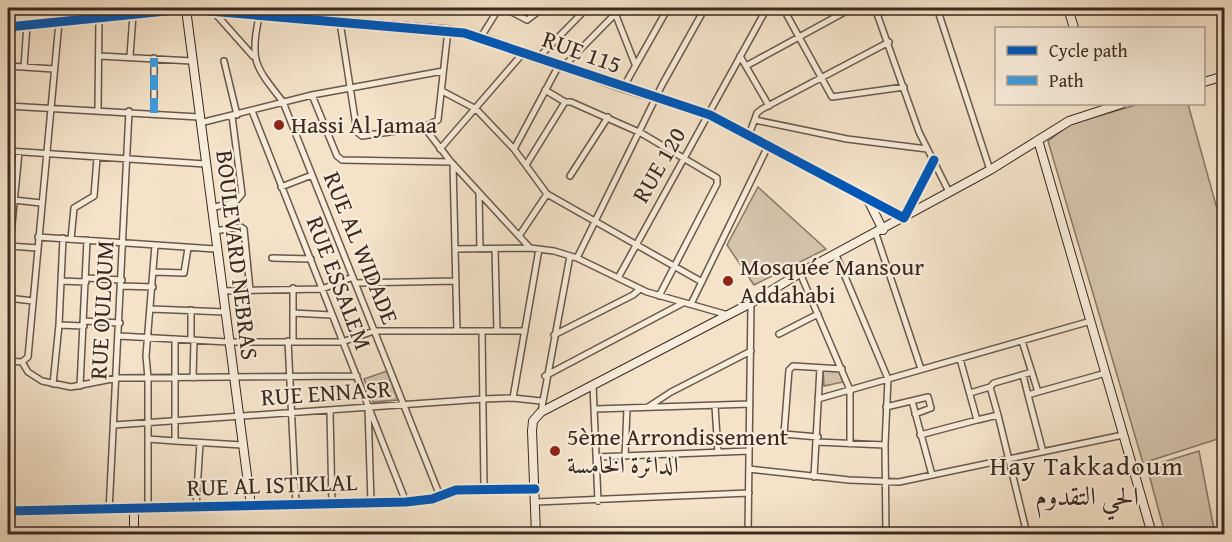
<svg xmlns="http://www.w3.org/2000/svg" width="1232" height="542" viewBox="0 0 1232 542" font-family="'Gentium Book Plus',Amiri,serif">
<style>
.green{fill:#d4c4ac;stroke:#877766;stroke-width:1.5}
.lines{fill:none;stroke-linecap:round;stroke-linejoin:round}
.street-casing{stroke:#68584a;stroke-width:8}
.secondary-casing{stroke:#3a2a20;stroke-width:10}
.street{stroke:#f8eddc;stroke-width:5}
.secondary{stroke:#f8eddc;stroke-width:8}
.quiet{stroke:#3e9ce0;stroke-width:8;stroke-dasharray:15 8;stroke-linecap:butt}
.cycleway-casing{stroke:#f8eddc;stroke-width:13}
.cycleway{stroke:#0057b8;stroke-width:9}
.poi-dot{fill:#8f2418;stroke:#f8eddc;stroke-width:2}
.labels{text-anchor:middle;stroke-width:4.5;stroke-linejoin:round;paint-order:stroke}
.street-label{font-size:24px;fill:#3a2a20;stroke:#f8eddc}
.poi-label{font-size:24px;fill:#3a2a20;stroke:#f8eddc;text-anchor:start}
.neighbourhood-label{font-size:26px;letter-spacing:1.5px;fill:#3a2a20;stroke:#f8eddc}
</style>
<rect width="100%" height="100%" fill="#f4e3c9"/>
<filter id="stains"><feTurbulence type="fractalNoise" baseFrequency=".00333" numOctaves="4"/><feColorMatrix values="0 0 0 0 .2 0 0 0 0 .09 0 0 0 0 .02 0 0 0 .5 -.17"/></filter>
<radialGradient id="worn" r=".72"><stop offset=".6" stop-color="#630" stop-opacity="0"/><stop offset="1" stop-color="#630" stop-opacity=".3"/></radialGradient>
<!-- green -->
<path class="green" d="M1139,104H1188L1224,234V437L1143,463L1048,141L1071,124Z
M758,187L826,249L754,285L727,245Z
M823,369L839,371L843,382L824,386Z
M387,371L398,400L373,402L364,379Z
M1199,451L1215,534H1165L1147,467Z"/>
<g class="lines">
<!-- street casing -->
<g class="street-casing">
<path id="street" d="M504,8L527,20L543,8
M613,8L635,64
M783,8L832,97L904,87
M875,8L919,132L949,192
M937,8L990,170
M1222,8L1224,18
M213,11L253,56
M259,17C249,62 256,67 283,102L440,496
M340,22L357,132L362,136L424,127L438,120L448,30
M8,27L186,9
M481,37L499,8
M100,56L192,61
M130,56L133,15
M740,56L769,106
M539,57L587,8
M224,61L237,115
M8,66L54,69
M564,66L621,8
M746,66L852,8
M24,67L27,25
M623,88L668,8
M545,90L565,102H571L641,133L717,178V184L659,296
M442,91L476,109L514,149L547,194L702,282
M312,95L337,156L342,160L451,162
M8,106L199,117
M98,109L99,17
M252,111L406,502
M154,113V58
M755,120L847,139L927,149
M200,123L312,95L443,71
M424,127L451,162L530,248
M749,135L757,113L762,109L889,42
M440,149L524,52
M514,149L559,65
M8,151L205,164
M453,164L457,331
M526,165L565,102
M570,176L608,117
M281,187L312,175
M479,193L480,249
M14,200L41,203
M211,208L235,202L242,194L232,116
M905,215L934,160
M214,231L241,227L244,229L250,290
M876,234L921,369
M519,236L547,194
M38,237L215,249
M71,239L74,208L94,196L97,158
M8,246L38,248
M455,249L530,248L554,251L577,258L647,292L728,315
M495,249L497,331
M836,255L888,379L885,445L886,534
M272,258L311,259
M577,258L662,85L705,8
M8,265L19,152
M154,272L184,273L188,248
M800,273L850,390V444
M86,278L122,280
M618,278L767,8
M61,281L86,282
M356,283L455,281
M122,286L153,287
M293,288V341
M222,291L322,289L353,277
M8,298L33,301
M691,304L768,146
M151,309L225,312
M293,313L331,315
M84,321L120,323
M59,325L84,326
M482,331L484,489
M779,334L818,314
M554,335L633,295L640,289
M119,336L228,342H342L374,331H525
M175,339V441L242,445
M191,339V310
M288,341L296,504
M1022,341L1038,392L1028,395L1043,452
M960,359L977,420L998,415L990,387L970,393
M8,361L22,362L28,357L59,22
M22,362L28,372L42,381L71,387L117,378L357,376
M1023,375L1028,395
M545,376L683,303
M193,378L194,340
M53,384L59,325L63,238
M593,385L598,501
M80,386L87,240
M990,387L994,383L1032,372
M1038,392L1106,373
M513,398L539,249
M818,399L1091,321
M912,401L932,475
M715,406L718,452
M648,407L671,392L751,351
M886,407L928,397L931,408L915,414
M368,408L371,502
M595,409L750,404
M330,412L332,504
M541,412L570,256
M998,415L1027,534
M114,425L483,399L513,398L541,401
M920,435L977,420
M818,437L784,434L789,370L793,366L842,369
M148,439L175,441
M817,442L885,445
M625,456L627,409
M597,457L749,451
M749,469L849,480L899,482L1123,435
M814,477L820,368
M536,502L749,493
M196,507L200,443
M148,508V378L146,356L155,245
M8,511L134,509
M109,511L129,111
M748,534L751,303"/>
</g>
<!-- secondary casing -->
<g class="secondary-casing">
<path id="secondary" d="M1068,8L1074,28
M1204,82L1224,76
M1038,140L1152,534
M868,200L883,230
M251,506L186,9L448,30L481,37L623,88L710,115L904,218
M134,534V509L406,502L432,499L456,490L535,489
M536,534L532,431L533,421L541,412L751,303L800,273L990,170L1069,121L1121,104"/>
</g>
<!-- street -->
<use href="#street" class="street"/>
<!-- secondary -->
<use href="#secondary" class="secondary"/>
<!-- quiet -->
<path class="quiet" d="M154,113V58"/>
<!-- cycleway casing -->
<g class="cycleway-casing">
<path id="cycleway" d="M8,27L186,9L464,33L710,115L904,218L934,160
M8,511L406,502L432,499L456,490L535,489"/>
</g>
<!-- cycleway -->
<use href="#cycleway" class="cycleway"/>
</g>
<!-- markers -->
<g class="poi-dot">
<circle cx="279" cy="125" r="6"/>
<circle cx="728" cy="281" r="6"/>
<circle cx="555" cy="451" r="6"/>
</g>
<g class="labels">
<!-- street labels -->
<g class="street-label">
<text transform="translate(582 52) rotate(20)" y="8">RUE 115</text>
<text transform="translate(659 165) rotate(-60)" y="8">RUE 120</text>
<text transform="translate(361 248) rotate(68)" y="8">RUE AL WIDADE</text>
<text transform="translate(237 255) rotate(83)" y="8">BOULEVARD NEBRAS</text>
<text transform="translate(339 283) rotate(69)" y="8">RUE ESSALEM</text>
<text transform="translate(102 310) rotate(-87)" y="8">RUE OULOUM</text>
<text transform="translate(326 393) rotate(-4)" y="8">RUE ENNASR</text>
<text transform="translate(272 485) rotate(-2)" y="8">RUE AL ISTIKLAL</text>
</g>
<!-- poi labels -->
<g class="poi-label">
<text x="291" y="133">Hassi Al Jamaa</text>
<text x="740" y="275">Mosquée Mansour<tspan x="740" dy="28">Addahabi</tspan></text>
<text x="567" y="445">5ème Arrondissement<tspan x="567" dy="28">الدائرة الخامسة</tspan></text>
</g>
<!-- neighbourhood labels -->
<g class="neighbourhood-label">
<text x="1087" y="475">Hay Takkadoum<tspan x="1087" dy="30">الحي التقدوم</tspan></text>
</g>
</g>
<!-- margin -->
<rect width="1232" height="542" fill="none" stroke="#f4e3c9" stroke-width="30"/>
<rect x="9" y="9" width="1214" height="524" fill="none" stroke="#3a2a20" stroke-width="3"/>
<rect x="15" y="15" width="1202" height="512" fill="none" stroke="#3a2a20" stroke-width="1.5"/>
<!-- legend -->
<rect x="995" y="27" width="210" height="78" fill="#f8eddc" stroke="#ac9f91" stroke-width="1.5"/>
<rect x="1007" y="46" width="30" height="9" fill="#0057b8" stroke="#ac9f91" stroke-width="1.5"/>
<text x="1049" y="57" font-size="18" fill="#3a2a20">Cycle path</text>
<rect x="1007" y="76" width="30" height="9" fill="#3e9ce0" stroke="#ac9f91" stroke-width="1.5"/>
<text x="1049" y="87" font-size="18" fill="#3a2a20">Path</text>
<rect width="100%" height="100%" filter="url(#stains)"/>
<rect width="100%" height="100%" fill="url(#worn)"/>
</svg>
